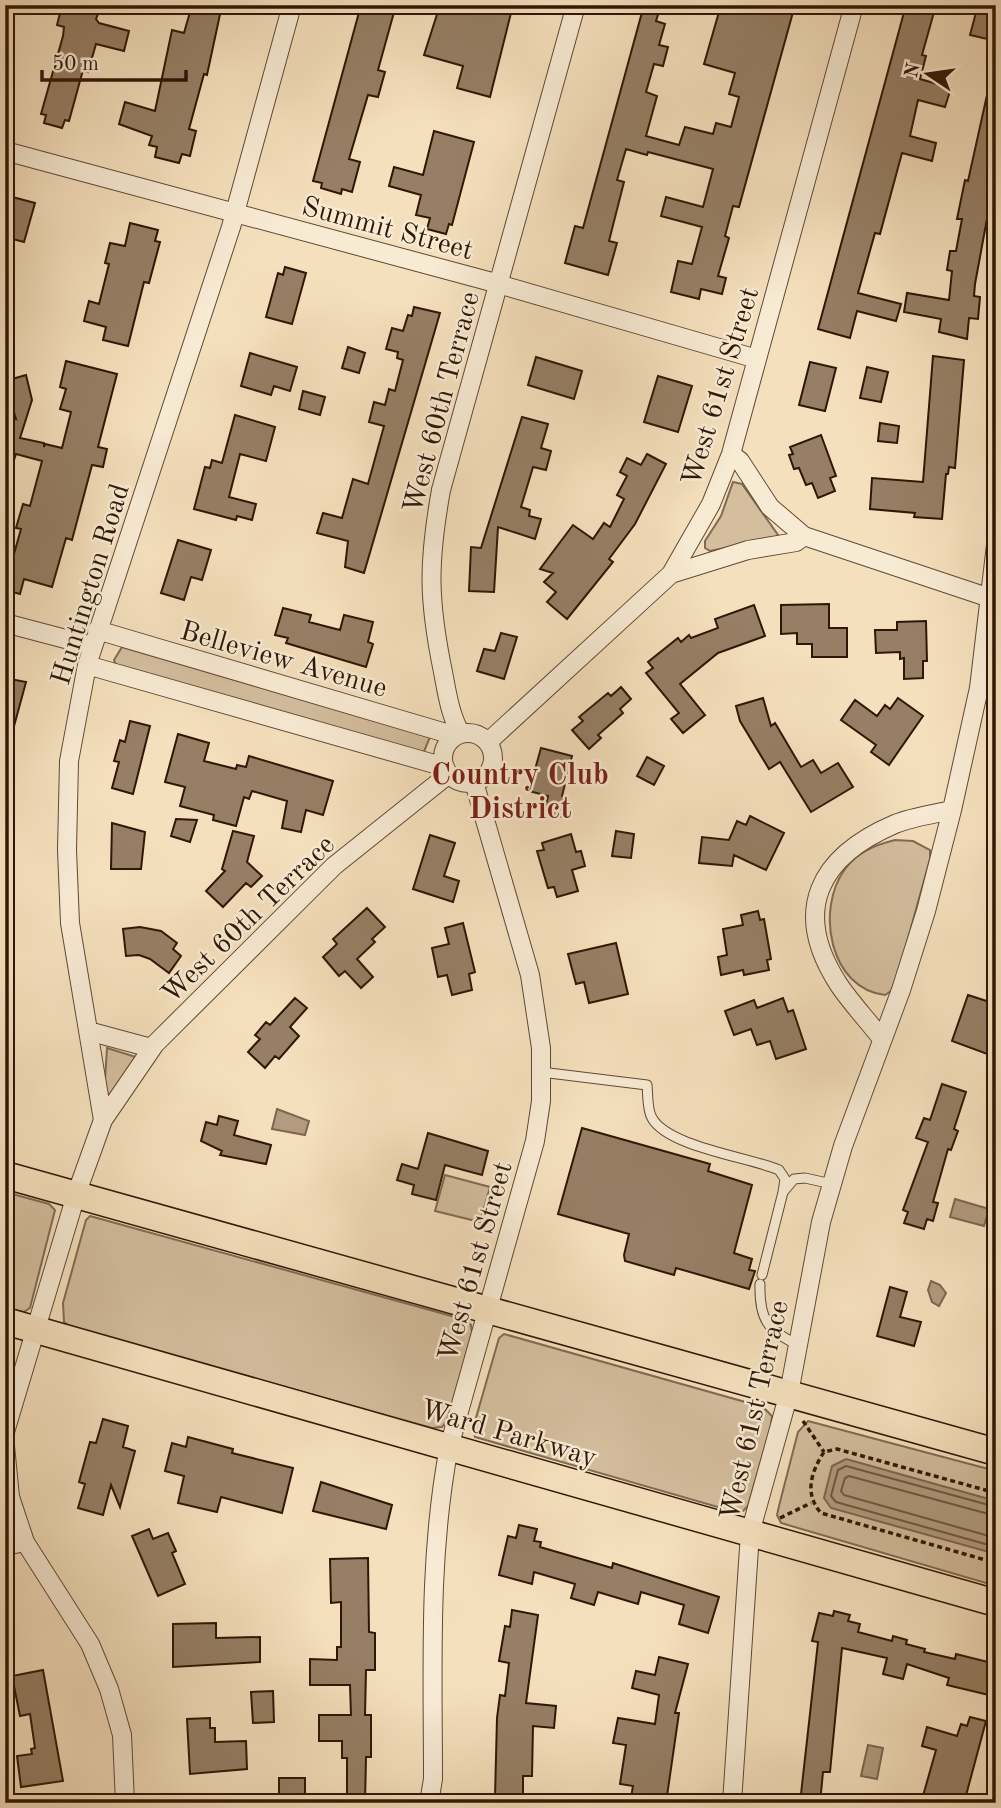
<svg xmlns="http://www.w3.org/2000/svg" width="1001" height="1808" viewBox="0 0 1001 1808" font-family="'Old Standard TT',serif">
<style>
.green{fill:#d4be9e;stroke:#826a52;stroke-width:2}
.water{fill:#b29b7f;stroke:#7e664f;stroke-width:2}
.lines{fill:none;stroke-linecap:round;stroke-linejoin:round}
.shore{stroke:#715842;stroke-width:2}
.building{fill:#967f65;stroke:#301606;stroke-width:2}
.lane-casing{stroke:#614834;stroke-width:11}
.street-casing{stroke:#614834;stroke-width:20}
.primary-casing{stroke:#301606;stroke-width:29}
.path{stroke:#301606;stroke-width:3.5;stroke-dasharray:5 3.5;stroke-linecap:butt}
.lane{stroke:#f8ebd4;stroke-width:9}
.street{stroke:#f8ebd4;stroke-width:18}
.primary{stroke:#f5e0bd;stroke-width:26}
.labels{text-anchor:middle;stroke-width:5;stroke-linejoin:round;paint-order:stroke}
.street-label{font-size:28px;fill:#301606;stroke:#f8ebd4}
.neighbourhood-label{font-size:30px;font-weight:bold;fill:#7a1f14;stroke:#f8ebd4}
</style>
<rect width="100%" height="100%" fill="#f5e0bd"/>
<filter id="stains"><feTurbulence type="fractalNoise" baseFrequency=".00286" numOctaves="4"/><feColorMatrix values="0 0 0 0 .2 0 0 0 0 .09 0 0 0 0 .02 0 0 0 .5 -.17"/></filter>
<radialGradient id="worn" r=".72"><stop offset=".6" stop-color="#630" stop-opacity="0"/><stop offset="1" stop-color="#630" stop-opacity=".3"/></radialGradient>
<!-- green -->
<path class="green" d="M733,482L742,484L778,535L775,538L710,551L705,548V541L721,516Z
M122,647L430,737L423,754L116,665L114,660Z
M895,840L913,841L930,850V859L897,978L891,991L885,995C830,989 815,910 845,869C857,852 875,845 895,840Z
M107,1048L136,1057L107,1099L104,1096Z
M445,1175L490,1187L480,1222L435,1211Z
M5,1192L49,1204L55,1210L30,1308L24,1312L5,1308Z
M90,1216L466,1320L471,1325L472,1332L448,1420L442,1427L432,1428L71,1327L64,1322L63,1303L86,1220Z
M504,1334L763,1407L772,1416L771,1426L748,1506L743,1511L735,1512L475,1437L473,1428L499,1338Z
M808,1421L996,1471V1586L781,1523L777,1515L779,1506L798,1432Z"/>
<!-- water -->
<path class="water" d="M277,1109L309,1121L305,1135L272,1129Z
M955,1199L989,1209L984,1226L950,1217Z
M931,1281L940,1285L946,1293L939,1306L932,1302L928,1290Z
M846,1459L996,1501V1554L831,1508L824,1498L832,1466Z
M868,1745L883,1748L877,1779L861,1776Z"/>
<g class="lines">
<!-- shore -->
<path class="shore" d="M996,1507L846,1466L838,1470L831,1496L836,1502L996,1547
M996,1516L849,1476L845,1478L841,1491L844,1495L996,1538"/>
</g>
<!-- building -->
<path class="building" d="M62,5H81L99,11L96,19L99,23L129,31L124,51L96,44L88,72L83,70L69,121L65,120L62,128L44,123L46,115L41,114L63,36L64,27L57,25Z
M192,5H222L207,75L204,74L189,129L196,131L190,156L182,154L179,163L155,157L157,147L149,145L152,136L119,124L125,102L155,111L172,30L184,33Z
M361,5H396L378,70L385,72L378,97L368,95L349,159L360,162L352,192L342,189L341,194L321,188L322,183L313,181Z
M440,5H513L490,97L457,88L463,66L424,55Z
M644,5H661L656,21L665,24L659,45L668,47L663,66L654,64L646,92L657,96L646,136L679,145L685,127L713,134L716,123L731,127L739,97L729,94L735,73L704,64L721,5H795L739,207L733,206L725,236L729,238L718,276L726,278L722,294L701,289L699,299L671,292L678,261L692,264L702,227L661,216L666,197L703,207L713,169L648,152L647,155L626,149L617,180L624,182L609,241L617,243L608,275L565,263L575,226L583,228Z
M906,5H936L922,55L926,56L920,79L951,88L945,107L918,100L910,136L936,143L932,161L902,153L880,234L875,233L858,293L901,304L896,321L857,311L850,338L818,329Z
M978,5H996V41L970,35Z
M989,86H996V170L975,284L974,296L980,297L978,319L969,318L967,339L939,332L941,319L904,312L907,293L949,300L952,271L947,270L950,251H956L962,219H957L965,180L968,181Z
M434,131L474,142L452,225L449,224L446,234L427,229L430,218L416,215L421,195L389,186L394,167L423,175Z
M5,195L35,203L24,242L5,237Z
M130,223L158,230L155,241L160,242L149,283L144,282L128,346L103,340L106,327L84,321L89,301L99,304L109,264L105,263L110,243L125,246Z
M285,267L306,273L292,324L266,317L278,273L283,275Z
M414,307L440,313L364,573L345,567L348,541L317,533L323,513L342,518L353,479L368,484L384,426L369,422L374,402L385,405L389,389L395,391L403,360L397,358L398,352L386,349L392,328L403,331L408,315L412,316Z
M348,347L365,353L359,373L342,368Z
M250,353L297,367L290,391L274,386L271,395L241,386Z
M933,356L964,360L955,468L949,467L948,474H946L942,519L914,517L915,513L870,509L872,478L923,482Z
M536,357L582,371L574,399L528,385Z
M66,361L117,374L98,447L107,449L103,467L92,465L72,540L66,538L52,587L24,579L20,594L5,590V559L12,561L21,529L16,528L23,504L30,506L42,461L16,454L9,475L5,474V416L16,419L5,381L26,375L32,400L20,438L44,443V447L45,444L62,448L71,412L60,409L66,389L60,387Z
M810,362L836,368L825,411L799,405Z
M867,367L888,372L881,402L860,398Z
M658,376L692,386L678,432L644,422Z
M303,391L325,397L320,415L299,409Z
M235,415L275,427L266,461L240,454L229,497L256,504L252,520L237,516L236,520L194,509L205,467L210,468L212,460L222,463Z
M522,417L548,424L541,448L551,451L546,470L533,467L521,507L530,510L529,516L541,519L535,539L498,527L494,592L469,591L471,547L481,548Z
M880,423L899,426L897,443L878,441Z
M821,435L836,476L830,478L835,491L818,498L812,483L806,485L799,468L794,469L789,455L793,454L790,447Z
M647,454L666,464L635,524L609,559L613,562L567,619L547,602L556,592L544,582L553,573L540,569L573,525L593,539L604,523L610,527L624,499L617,495L627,476L620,472L627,458L641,465Z
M178,540L211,550L202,580L191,577L184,600L161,593Z
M829,604V628H847V657H812V644H797V633L781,634V605Z
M754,605L765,636L718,653L680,684L705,715L683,733L671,719L679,713L646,673L653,668L648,662L678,638L681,642L689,635L691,638L718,628L715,619Z
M283,608L311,615L309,622L340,630L344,615L373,622L368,642L373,644L366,667L286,643L288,638L275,635Z
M926,621L927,661H923V678L904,679V658L900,659V652L876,653L875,630H897V622Z
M501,633L517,637L504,679L477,671L484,649L495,651Z
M5,678L26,682L10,741H5Z
M621,687L631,699L620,709L623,713L598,735L601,738L589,749L572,730L583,721L579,717L608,693L611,696Z
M763,698L771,726L775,723L801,767L813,760L821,773L838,763L853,787L811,812L780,762L769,769L740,721L736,706Z
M898,698L923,716L889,765L871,752L876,745L841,720L855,700L877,716L885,705L890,709Z
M130,721L150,726L133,794L112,788L119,762L114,761L120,740L125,742Z
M178,734L209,743L204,761L236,769L237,765L246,767L249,756L333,781L323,815L306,810L301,832L282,828L287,801L252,791L249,799L244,797L236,826L213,820L214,815L180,806L185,787L165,782Z
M541,748L572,756L562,796L568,798L563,817L544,812L548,796L529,791Z
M647,757L664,766L654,785L637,776Z
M750,816L784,833L766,870L734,855L732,866L699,863L702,837L729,840L737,821L746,825Z
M176,819L197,820L190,842L171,836Z
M112,823L145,832L141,869H111Z
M233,831L254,836L247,862L262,876L251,887L246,883L223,907L206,891L225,871L222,869Z
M616,831L634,834L631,858L612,856Z
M571,834L576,852L581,851L585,866L572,870L578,891L557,897L554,887L548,888L537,851L544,850L542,843Z
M430,835L455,843L444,876L459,881L453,902L413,889Z
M367,908L385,927L372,939L375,942L357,959L373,977L361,988L345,971L339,976L323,957L337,944L333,939Z
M758,911L760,920L764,919L771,959L767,960L769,970L744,975L743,970L721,975L718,957L727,955L723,929L743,925L741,915Z
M463,923L475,972L469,974L472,990L452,995L447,975L438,977L432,948L449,944L445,928Z
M140,927L161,931L177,943L173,949L181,956L169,973L150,959L139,955L126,956L123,929Z
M616,943L628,994L589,1003L584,982L576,984L568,954Z
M968,995L996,1004V1039L990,1055L952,1041Z
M295,998L307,1008L290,1027L299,1036L279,1059L275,1056L265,1068L248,1052L260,1039L255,1035L266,1022L270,1025Z
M783,998L788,1012L793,1010L806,1049L776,1059L770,1041L757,1045L751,1029L734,1035L725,1011L754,1000L757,1008Z
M942,1084L966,1092L954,1129L958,1131L951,1150L948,1149L933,1202L938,1203L933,1221L927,1219L924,1229L904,1223L908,1212L903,1210L928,1142L916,1138L924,1118L930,1120Z
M219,1116L238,1121L234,1135L271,1145L266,1164L220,1155L222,1151L201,1141L206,1122L217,1125Z
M582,1128L710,1164L708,1171L752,1185L734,1253L752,1259L749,1270L755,1271L749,1289L676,1268L674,1275L625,1261L624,1255L629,1234L558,1214Z
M428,1133L488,1151L482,1175L445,1165L436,1200L412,1194L414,1185L397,1180L402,1164L418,1169Z
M890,1287L907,1292L900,1317L921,1322L914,1346L877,1336Z
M103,1419L128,1426L123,1447L135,1451L120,1507L111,1485L103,1515L78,1508L85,1484L79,1482L90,1442L96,1443Z
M188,1437L233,1449L232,1453L293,1468L282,1513L221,1497L217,1512L178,1503L184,1476L165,1471L172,1443L186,1447Z
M321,1482L392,1505L386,1529L313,1511Z
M519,1525L537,1529L534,1541L541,1542L540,1547L612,1568L613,1563L719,1597L708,1633L679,1624L684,1605L641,1592L638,1604L598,1592L594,1605L571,1598L575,1584L534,1572L532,1584L499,1575L508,1536L516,1538Z
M149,1529L153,1539L168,1533L176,1551L172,1553L185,1584L158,1596L132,1536Z
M368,1558L369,1632L375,1633V1670H366L365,1715H371V1757H366L365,1803H347V1758H342V1741H319V1715H351L350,1685H310V1659L337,1660V1647H341V1602L331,1603L330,1559Z
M512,1610L538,1615L526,1703L556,1706L554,1728L533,1726L532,1776H523V1797H495L497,1718L500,1695L505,1696L509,1663L499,1661L505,1626L510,1627Z
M834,1611L850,1615L848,1621L860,1624L858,1632L892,1641L893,1636L907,1640L906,1644L925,1649L924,1652L955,1659L956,1654L996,1664V1688L991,1687L989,1695L947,1685L949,1678L907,1664L903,1679L883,1674L887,1658L842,1648L830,1772H823L820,1803H800L818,1642L812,1641L819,1613L833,1616Z
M216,1623V1638L260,1637V1662L173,1667V1624Z
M659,1657L688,1664L675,1713H679L666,1803H630L633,1786L620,1784L626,1745L613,1743L618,1718L655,1724L659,1695L632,1688L636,1671L655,1675Z
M43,1670L63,1781L21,1787L17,1756L32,1754L31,1749L35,1748L30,1714L20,1716L12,1676Z
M273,1691L274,1722L253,1723L251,1692Z
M970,1717L986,1721L964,1803H921L936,1750L922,1746L927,1727L957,1736L961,1724L967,1726Z
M210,1718V1728H215V1742L246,1741L247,1769L190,1774L187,1719Z
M279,1778H305V1803H279Z"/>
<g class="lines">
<!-- lane casing -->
<g class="lane-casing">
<path id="lane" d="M541,1072L647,1085C648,1094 647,1110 652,1118C668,1147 749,1157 779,1170L785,1179L783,1192
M762,1275L783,1192L794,1179L805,1178L832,1184
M760,1284C759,1319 767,1330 798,1345"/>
</g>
<!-- street casing -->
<g class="street-casing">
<path id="street" d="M5,151L488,281L757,359
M731,454L740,461L770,507L804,536L996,600
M671,574L748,550L796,542L804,536
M5,623L92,646
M97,630L456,736
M87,665L445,767
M443 758a25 25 0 1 1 50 0a25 25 0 1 1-50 0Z
M461,734C450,715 447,693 443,672C428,599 428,563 441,490L576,5
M488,742L671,574L711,504L731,454L854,5
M88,1031L151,1048
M882,1039C868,1021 852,1004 839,985C790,910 820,856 895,824C912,817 934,814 952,810
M103,1120L155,1044L334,866L449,774
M5,1432L76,1195L103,1120L70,923L67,850L69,761L87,665L231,227L292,5
M5,1446L10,1497L25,1542L90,1644L109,1689L122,1735L125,1803
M5,1546L25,1542
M429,1803L433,1779C433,1668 428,1557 449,1447L535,1141L541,1101V1048L530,975L474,782
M732,1803L750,1533L789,1393L821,1222L843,1146L901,990L926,911L952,810L979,688L996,545"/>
</g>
<!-- primary casing -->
<g class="primary-casing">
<path id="primary" d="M5,1175L996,1452
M5,1321L996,1603"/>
</g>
<!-- path -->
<path class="path" d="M803,1421L824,1452
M996,1493L837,1449L824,1452C811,1472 804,1494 821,1513L996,1563
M780,1518L811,1503"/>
<!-- lane -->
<use href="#lane" class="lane"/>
<!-- street -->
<use href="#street" class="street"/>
<!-- primary -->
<use href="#primary" class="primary"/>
</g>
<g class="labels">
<!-- street labels -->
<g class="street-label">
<text transform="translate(388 227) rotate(15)" y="10">Summit Street</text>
<text transform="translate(719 386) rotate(-73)" y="10">West 61st Street</text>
<text transform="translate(440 402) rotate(-75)" y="10">West 60th Terrace</text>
<text transform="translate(89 584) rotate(-73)" y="10">Huntington Road</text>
<text transform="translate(284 658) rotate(16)" y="10">Belleview Avenue</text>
<text transform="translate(247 918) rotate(-44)" y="10">West 60th Terrace</text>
<text transform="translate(474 1261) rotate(-74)" y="10">West 61st Street</text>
<text transform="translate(753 1410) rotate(-77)" y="10">West 61st Terrace</text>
<text transform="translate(509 1432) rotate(16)" y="10">Ward Parkway</text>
</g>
<!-- neighbourhood labels -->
<g class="neighbourhood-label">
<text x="520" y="784">Country Club<tspan x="520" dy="34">District</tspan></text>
</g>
</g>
<!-- margin -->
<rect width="1001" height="1808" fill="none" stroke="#f5e0bd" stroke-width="28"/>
<rect x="7" y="7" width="987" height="1794" fill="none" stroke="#301606" stroke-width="3.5"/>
<rect x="14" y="14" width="973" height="1780" fill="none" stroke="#301606" stroke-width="2"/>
<!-- north arrow -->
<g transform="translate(928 74) rotate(283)" stroke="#f8ebd4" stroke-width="5" paint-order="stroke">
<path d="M0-5L12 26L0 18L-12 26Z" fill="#301606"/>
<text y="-10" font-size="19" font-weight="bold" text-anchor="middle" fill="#301606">N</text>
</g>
<!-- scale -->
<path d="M42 70v10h144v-10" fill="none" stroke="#301606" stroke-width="3.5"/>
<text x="52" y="70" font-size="21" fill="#301606" stroke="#f8ebd4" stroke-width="5" paint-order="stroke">50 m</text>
<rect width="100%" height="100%" filter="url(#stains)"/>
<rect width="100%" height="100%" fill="url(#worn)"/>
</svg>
